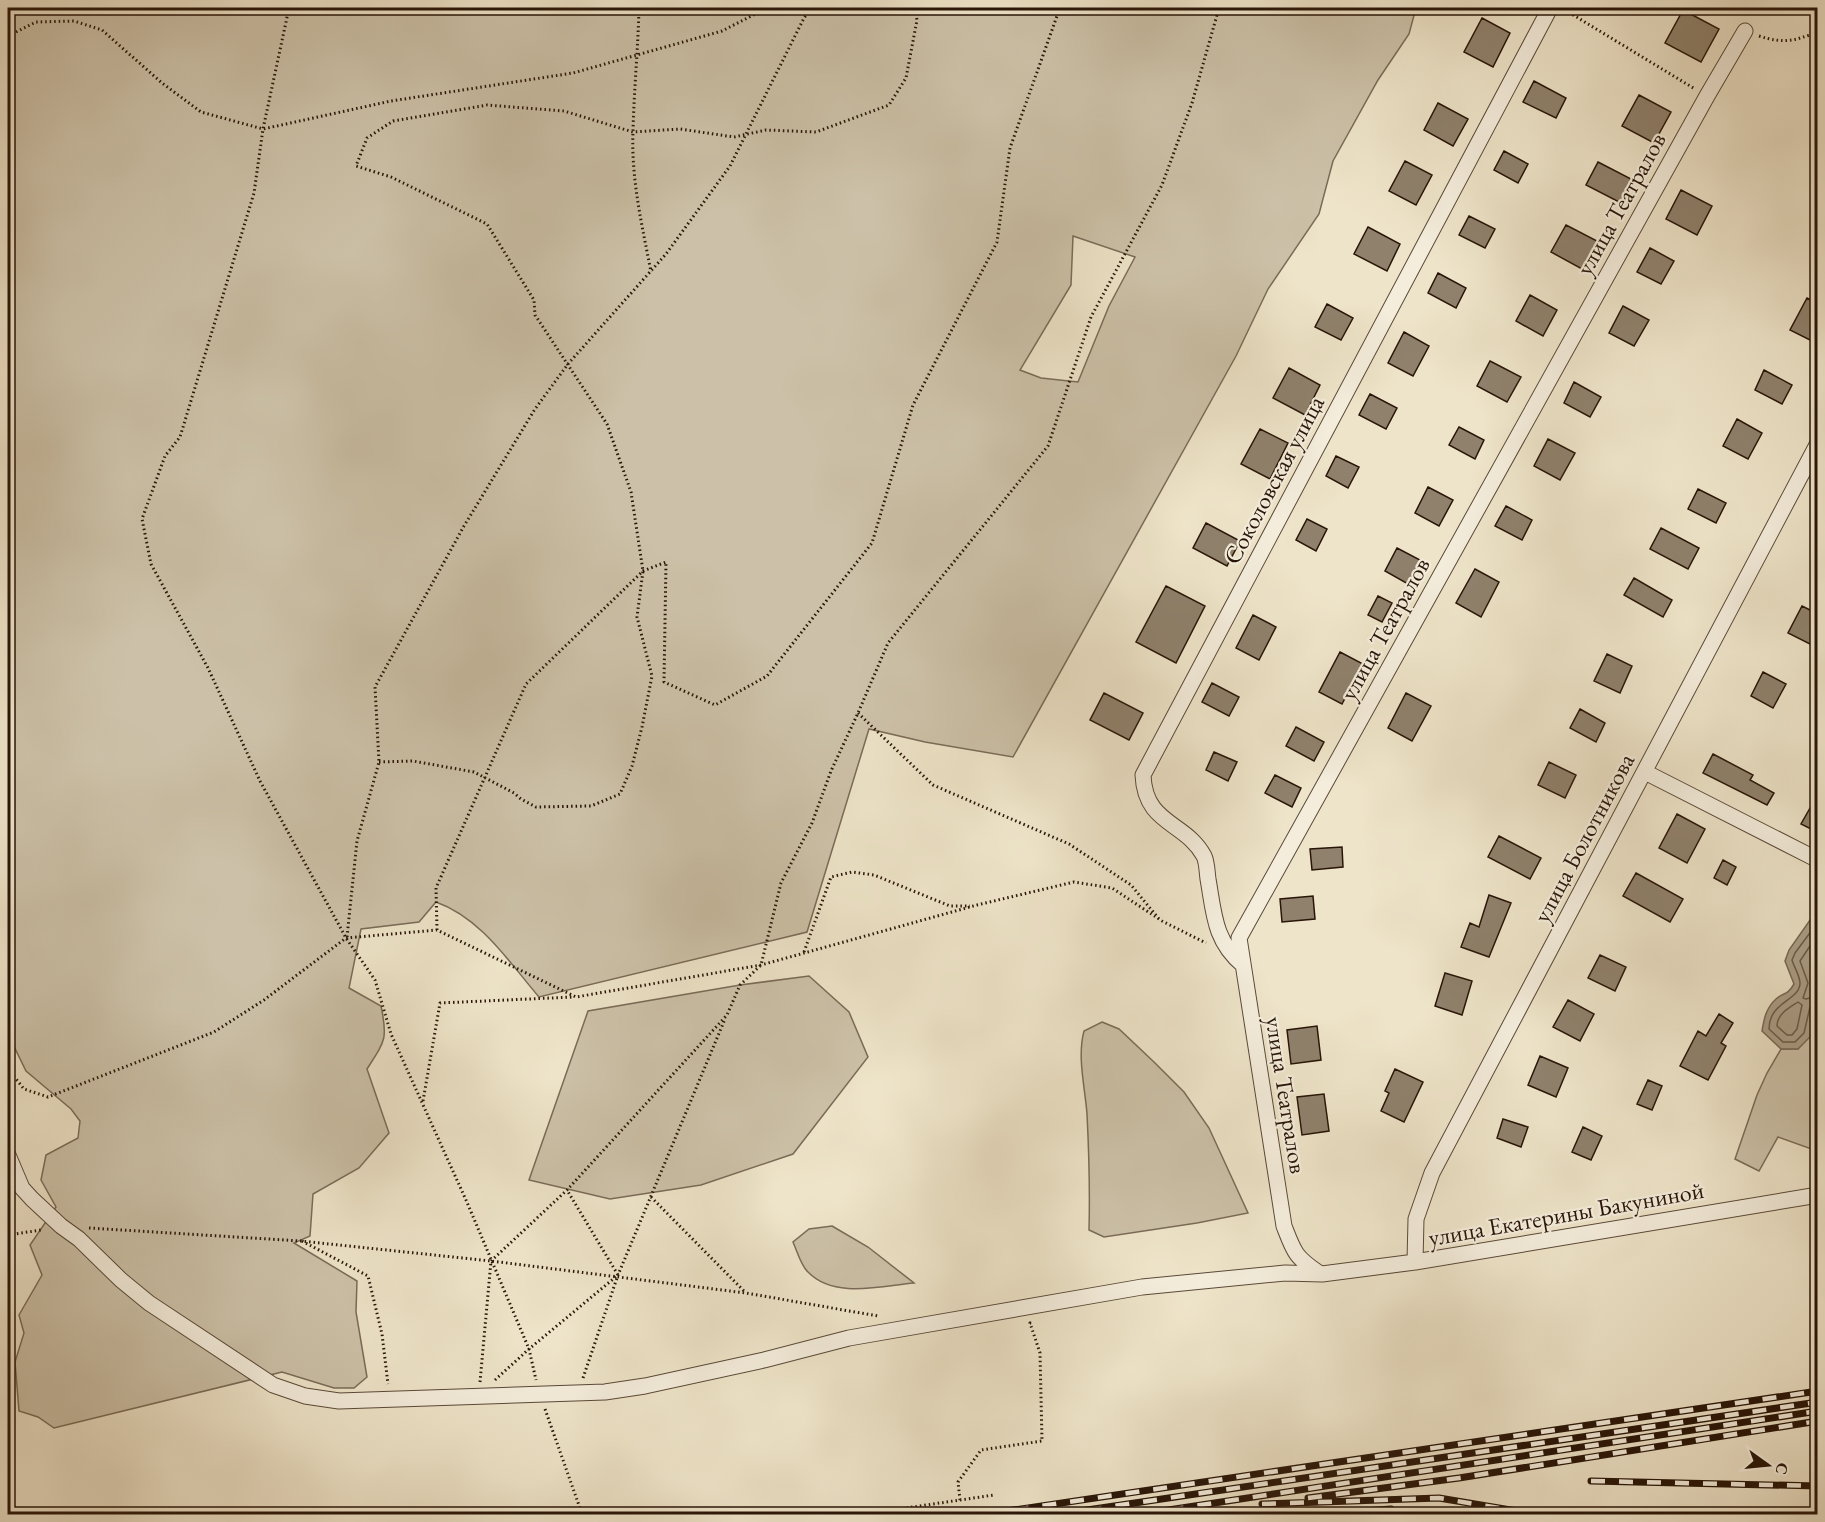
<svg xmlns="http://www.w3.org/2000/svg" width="1825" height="1522" viewBox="0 0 1825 1522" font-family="'EB Garamond',serif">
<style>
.green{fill:#ccc1a8;stroke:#7a6b58;stroke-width:1.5;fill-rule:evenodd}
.water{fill:#ab9e87;stroke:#776754;stroke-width:1.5}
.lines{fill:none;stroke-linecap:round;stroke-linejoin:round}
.shore{stroke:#6a5a48;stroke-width:1.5}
.building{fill:#8f816c;stroke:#281508;stroke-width:1.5}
.street-casing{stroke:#5a4938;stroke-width:17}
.path{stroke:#281508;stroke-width:3;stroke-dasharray:1.5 3;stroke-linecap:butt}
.street{stroke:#f4eddc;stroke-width:15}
.rail-casing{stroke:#281508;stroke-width:7}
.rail{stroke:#f4eddc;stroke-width:4.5;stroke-dasharray:14;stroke-linecap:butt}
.labels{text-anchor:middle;stroke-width:4.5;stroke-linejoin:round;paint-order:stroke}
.street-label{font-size:24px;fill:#281508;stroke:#f4eddc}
</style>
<rect width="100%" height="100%" fill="#eee4c9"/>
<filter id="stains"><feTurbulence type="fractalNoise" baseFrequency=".00333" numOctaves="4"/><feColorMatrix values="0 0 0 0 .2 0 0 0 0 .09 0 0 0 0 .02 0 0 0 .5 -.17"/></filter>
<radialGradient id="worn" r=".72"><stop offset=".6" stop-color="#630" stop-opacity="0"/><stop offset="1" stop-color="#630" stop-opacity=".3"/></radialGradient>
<!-- green -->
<path class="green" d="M8,8H1416L1409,34L1378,80L1333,161L1319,214L1268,289L1236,356L1013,757L925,742L869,729L807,932L539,997C509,962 481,918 436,902L419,922L361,929L349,988L381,1006C388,1039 385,1041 367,1069L389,1133L359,1168L313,1194L310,1236L294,1243L357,1281L356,1312L367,1377L354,1388H334L282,1372L54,1428L38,1417L19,1411L15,1362L24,1333L19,1315L42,1275L30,1245L56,1207L41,1180L46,1155L78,1138L80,1121L71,1109L26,1071L8,1034ZM1073,236L1135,257L1109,306L1078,382L1041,378L1020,370L1071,285Z
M809,976L849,1012L868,1057L793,1154L701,1185L610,1199L529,1180L588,1011L740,985Z
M1817,985V1151L1778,1137L1759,1171L1735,1159L1757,1095L1767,1073L1781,1049H1798L1814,1016Z
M1102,1022L1119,1029L1154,1062L1184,1092L1209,1128L1248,1213L1197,1223L1104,1237L1089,1230C1090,1191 1089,1153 1087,1114C1085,1087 1077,1057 1084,1031Z
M832,1226L868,1247L914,1283C881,1286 834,1299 808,1272C801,1266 797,1251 793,1242L809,1229Z"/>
<!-- water -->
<path class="water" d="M1817,910L1818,985L1814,1016L1810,1037L1798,1049H1781L1762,1031C1764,1019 1766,1008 1776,999C1784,992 1787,996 1794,984L1785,961L1789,950Z"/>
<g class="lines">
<!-- shore -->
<path class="shore" d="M1818,922L1795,953L1792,960C1794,967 1800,976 1800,983C1800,1001 1769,1001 1769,1029L1783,1042H1795L1804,1033L1810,1007L1818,1004
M1818,934L1800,961L1808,983L1803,998L1806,999L1818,996
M1798,1002L1802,1005L1797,1029L1792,1035H1787L1777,1026C1777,1014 1789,1008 1798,1002Z"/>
</g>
<!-- building -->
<path class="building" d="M1683,10L1719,29L1701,62L1665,43Z
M1482,18L1510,33L1493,67L1464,52Z
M1534,81L1566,98L1556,118L1523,102Z
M1639,95L1671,112L1654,143L1622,126Z
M1438,103L1468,119L1453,146L1424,130Z
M1504,151L1528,164L1518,183L1494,170Z
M1405,161L1432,175L1416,205L1389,191Z
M1598,162L1633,180L1621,203L1586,185Z
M1681,190L1712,206L1697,235L1666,219Z
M1469,216L1495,229L1485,248L1459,235Z
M1566,225L1597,241L1582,269L1551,252Z
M1368,227L1400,244L1387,271L1354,254Z
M1650,248L1674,261L1661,284L1637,272Z
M1438,273L1466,288L1456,308L1428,293Z
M1530,295L1557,310L1543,336L1516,321Z
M1807,298L1818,304V344L1790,330Z
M1327,304L1353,318L1341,340L1315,327Z
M1623,306L1649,320L1634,346L1609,333Z
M1404,332L1429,346L1413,376L1388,363Z
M1490,361L1521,377L1507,402L1477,386Z
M1289,368L1320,385L1305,415L1273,398Z
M1764,370L1792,385L1782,404L1755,390Z
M1574,382L1601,397L1590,417L1564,403Z
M1370,394L1397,408L1386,429L1359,415Z
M1737,419L1762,433L1748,459L1723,446Z
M1459,427L1484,440L1475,459L1449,445Z
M1260,429L1288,443L1270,479L1241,464Z
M1548,439L1575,453L1560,480L1534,466Z
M1336,456L1359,467L1348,488L1326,476Z
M1428,487L1453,500L1439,526L1415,513Z
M1698,489L1726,503L1716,523L1688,509Z
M1506,506L1532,520L1522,540L1495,526Z
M1307,519L1327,529L1316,551L1296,540Z
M1206,523L1240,541L1227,566L1193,548Z
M1661,528L1699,548L1688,569L1650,549Z
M1397,548L1420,560L1408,584L1385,571Z
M1475,569L1499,582L1481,617L1456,603Z
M1634,578L1672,600L1663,617L1624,595Z
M1166,586L1205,606L1176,663L1136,642Z
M1378,596L1392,603L1382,622L1368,615Z
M1802,606L1818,614V648L1788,633Z
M1253,615L1276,627L1259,660L1236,648Z
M1340,652L1363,664L1342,704L1319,692Z
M1607,654L1632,666L1620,693L1594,681Z
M1763,672L1786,684L1773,708L1751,696Z
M1212,683L1239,697L1229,716L1202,702Z
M1104,693L1143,713L1129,740L1090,720Z
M1406,693L1431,706L1412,741L1388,728Z
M1580,709L1605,723L1596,742L1570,728Z
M1296,727L1324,742L1314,761L1286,746Z
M1214,752L1237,762L1228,781L1206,770Z
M1713,754L1753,775L1750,780L1774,793L1767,805L1703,773Z
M1549,762L1576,775L1565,798L1538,785Z
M1275,775L1301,788L1292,807L1265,793Z
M1818,794V822L1813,830L1801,824Z
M1677,814L1705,829L1687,863L1659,848Z
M1499,836L1541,858L1530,879L1488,857Z
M1342,847L1343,867L1312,870L1310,849Z
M1723,860L1736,867L1727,885L1714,878Z
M1636,873L1683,899L1670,922L1623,896Z
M1489,895L1511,903L1489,957L1461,947L1470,923L1479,927Z
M1313,896L1315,919L1282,922L1280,899Z
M1600,955L1626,967L1615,991L1588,978Z
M1445,973L1472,981L1462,1015L1435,1006Z
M1568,1000L1594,1014L1580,1041L1553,1027Z
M1719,1014L1733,1023L1721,1043L1726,1046L1708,1080L1680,1066L1698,1031L1706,1036Z
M1317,1026L1321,1060L1291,1064L1287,1030Z
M1540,1056L1568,1068L1556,1097L1528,1085Z
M1395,1069L1423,1082L1404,1122L1381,1111L1389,1093L1385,1091Z
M1648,1080L1662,1086L1652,1110L1637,1104Z
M1324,1094L1329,1131L1302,1135L1297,1097Z
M1503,1119L1528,1127L1521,1147L1497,1138Z
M1583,1127L1602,1136L1591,1160L1572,1152Z"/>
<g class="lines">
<!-- street casing -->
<g class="street-casing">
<path id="street" d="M1645,772L1818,860
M1243,965C1214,941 1214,913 1208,879C1207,872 1207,862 1204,856C1185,821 1145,825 1143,775L1550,8
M8,1155L22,1188L32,1199L61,1226L79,1239L121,1280L149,1303L273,1385L305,1396L339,1401L605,1392L645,1386L764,1360L849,1338L1142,1287L1285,1273L1322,1274L1415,1262L1818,1195
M1415,1262L1416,1219L1432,1173L1818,443
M1319,1273C1295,1257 1294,1252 1284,1226L1239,938L1707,96L1745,31"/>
</g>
<!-- path -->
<path class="path" d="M289,8L263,129L254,193L180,437L165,456L142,519L151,564L208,668L260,781L346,938L375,980L391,1034L466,1200L529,1349L536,1380
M639,8C638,49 634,90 633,131C631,179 642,225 651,272
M1565,10L1695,89
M8,36L36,22L74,21L102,30L162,83L201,112L263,129L391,101L573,73L722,31L767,8
M1759,36C1785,44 1793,41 1818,32
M858,713L933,785L1069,844L1131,885L1159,919
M379,762L413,761L474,772L514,793L521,799L536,807L591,806L620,794L632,766L642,727L652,676L637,617L643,571L631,492L607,424L535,315L534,300L487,224L391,177L356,166L367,138L393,121L487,105L564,111L633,132L680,129L734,137L766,130L816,132L889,105L906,78L917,20L915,8
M437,930L436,888L526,684L643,571L666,562L664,682L715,705L767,676L872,543L913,405L997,242L1010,148L1057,16L1063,8
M347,937L357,841L379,762L375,687L464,526L535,409L568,364L666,254L730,166L804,18L811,8
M804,952L831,877L852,872L874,875L950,906H970
M8,1069L24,1089L48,1097L214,1032L264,1000L346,938L437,930L576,997L761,965L977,905L1074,882L1112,888L1162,921L1206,943
M423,1101L440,1003L573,997
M651,1197L745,1292
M89,1228L301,1241L491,1261L746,1293L878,1316
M8,1235L41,1230
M302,1241L368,1276L382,1334L388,1384
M583,1378L618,1275L725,1019
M495,1380L529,1349L618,1275L567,1190
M480,1382L491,1261L567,1190L727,1015L740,985L761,965L781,883L812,823L831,771L858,713L888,643L1048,446L1091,317L1162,185L1192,103L1219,8
M545,1409L582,1514
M960,1500L958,1482L981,1450L1042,1441L1040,1353L1030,1323H1032
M900,1514L906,1508L994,1495"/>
<!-- street -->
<use href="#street" class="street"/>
<!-- rail casing -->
<g class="rail-casing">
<path id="rail" d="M1591,1481L1818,1486
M1308,1498L1459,1478L1818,1421
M1262,1504L1439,1498L1535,1514
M987,1514L1818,1391
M1060,1514L1818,1402
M1142,1514L1818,1411
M1322,1514L1391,1509"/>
</g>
<!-- rail -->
<use href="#rail" class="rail"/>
</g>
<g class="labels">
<!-- street labels -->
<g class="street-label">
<text transform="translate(1621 204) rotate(-61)" y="8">улица Театралов</text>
<text transform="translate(1274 480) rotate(-62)" y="8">Соколовская улица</text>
<text transform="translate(1385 629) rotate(-61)" y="8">улица Театралов</text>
<text transform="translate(1584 838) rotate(-62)" y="8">улица Болотникова</text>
<text transform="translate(1286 1095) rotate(81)" y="8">улица Театралов</text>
<text transform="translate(1566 1214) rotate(-10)" y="8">улица Екатерины Бакуниной</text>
</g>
</g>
<!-- margin -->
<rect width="1825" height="1522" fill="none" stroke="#eee4c9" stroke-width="30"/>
<rect x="9" y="9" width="1807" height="1504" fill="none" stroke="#281508" stroke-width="3"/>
<rect x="15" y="15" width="1795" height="1492" fill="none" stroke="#281508" stroke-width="1.5"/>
<!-- north arrow -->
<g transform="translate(1768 1465) rotate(105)" stroke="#f4eddc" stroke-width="4.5" paint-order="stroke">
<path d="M0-4.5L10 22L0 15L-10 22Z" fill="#281508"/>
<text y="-9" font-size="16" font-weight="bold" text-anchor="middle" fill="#281508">С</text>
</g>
<rect width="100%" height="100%" filter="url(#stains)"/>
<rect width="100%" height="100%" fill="url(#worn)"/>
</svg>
